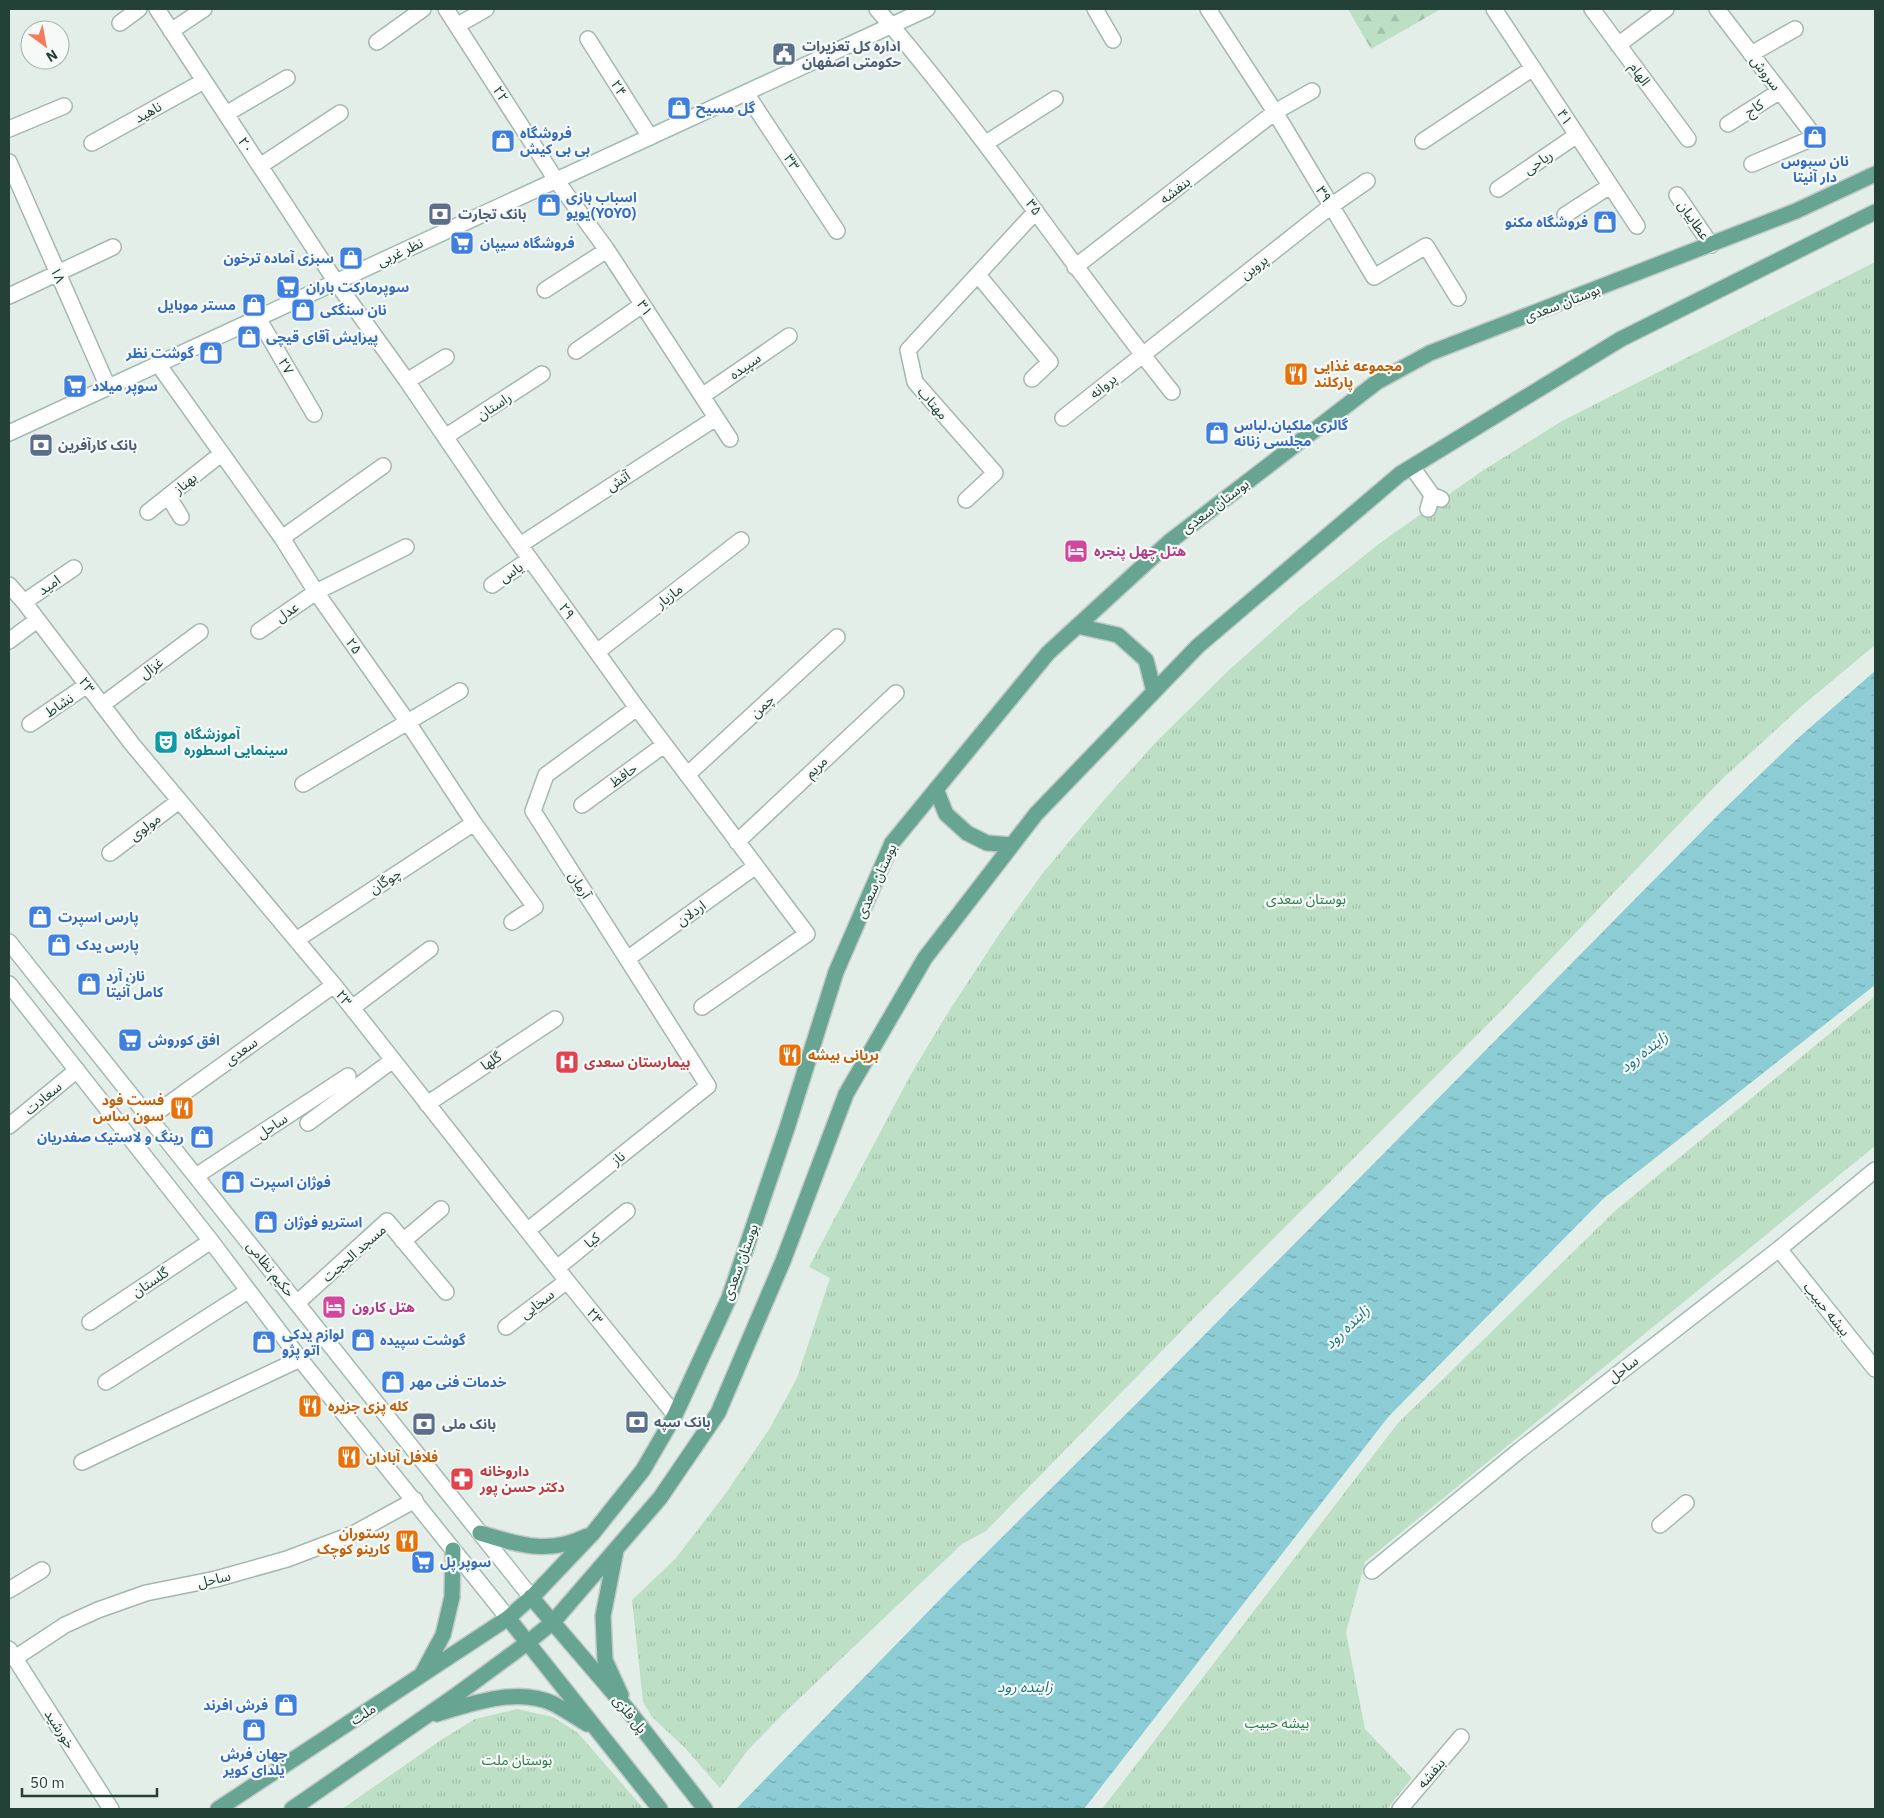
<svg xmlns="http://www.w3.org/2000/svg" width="1884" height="1818" viewBox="0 0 1884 1818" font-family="'IBM Plex Sans','Noto Sans Arabic',sans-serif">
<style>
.grass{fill:url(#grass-tufts)}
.forest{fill:url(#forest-firs)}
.water{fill:url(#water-ripples)}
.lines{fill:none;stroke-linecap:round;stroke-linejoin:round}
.street-casing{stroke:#a6b7b0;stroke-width:18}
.secondary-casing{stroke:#a2bab1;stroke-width:18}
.primary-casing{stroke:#c1cac7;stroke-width:18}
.street{stroke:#fff;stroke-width:15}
.secondary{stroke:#fff;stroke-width:15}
.primary{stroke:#68a492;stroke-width:15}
.labels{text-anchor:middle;stroke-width:4.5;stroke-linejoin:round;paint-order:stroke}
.service-label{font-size:14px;font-weight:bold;fill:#4e5e75;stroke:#f5faf8;text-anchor:start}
.street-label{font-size:14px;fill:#234137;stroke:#f5faf8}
.shop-label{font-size:14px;font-weight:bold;fill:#366cbe;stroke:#f5faf8;text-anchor:start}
.food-label{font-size:14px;font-weight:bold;fill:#c56008;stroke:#f5faf8;text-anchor:start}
.hotel-label{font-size:14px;font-weight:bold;fill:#b23c85;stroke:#f5faf8;text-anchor:start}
.culture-label{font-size:14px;font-weight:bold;fill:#0d838f;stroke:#f5faf8;text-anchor:start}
.park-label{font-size:14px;fill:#2c7946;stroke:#f5faf8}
.health-label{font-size:14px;font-weight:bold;fill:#be3a42;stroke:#f5faf8;text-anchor:start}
.water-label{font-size:15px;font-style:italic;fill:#1b727f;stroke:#f5faf8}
</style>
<defs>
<pattern id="grass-tufts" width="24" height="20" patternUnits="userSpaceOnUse" patternTransform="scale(1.25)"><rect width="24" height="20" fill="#bddfc5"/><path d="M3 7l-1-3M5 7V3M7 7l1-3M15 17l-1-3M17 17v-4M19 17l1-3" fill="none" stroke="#a2c1aa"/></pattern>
<pattern id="forest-firs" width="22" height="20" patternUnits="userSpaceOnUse" patternTransform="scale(1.25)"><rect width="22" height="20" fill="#bddfc5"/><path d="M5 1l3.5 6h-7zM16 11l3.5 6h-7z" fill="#a2c1aa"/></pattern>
<pattern id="water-ripples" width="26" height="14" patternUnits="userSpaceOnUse" patternTransform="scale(1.25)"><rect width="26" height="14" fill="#8cccd4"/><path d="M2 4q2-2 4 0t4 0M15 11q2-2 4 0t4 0" fill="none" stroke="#72a7ad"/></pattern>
</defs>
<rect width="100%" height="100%" fill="#e4eee9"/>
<!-- grass -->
<path class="grass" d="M1875,262V645L1803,705L1720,781L1508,1004L1196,1316L986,1531L962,1544L783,1714L748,1750L720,1788L685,1748L652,1717L643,1702L632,1600L676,1558L726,1493L770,1428L797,1378L830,1278L809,1267L911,1074L947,1014L1000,933L1042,874L1103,801L1156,742L1229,670L1301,606L1380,543L1479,473L1562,421Z
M1875,996V1146L1365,1562L1346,1632L1365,1729L1412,1778L1387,1809H1102L1398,1423L1616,1210Z
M517,1709L553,1717L578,1733L644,1809H342L441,1740L475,1719Z"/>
<!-- forest -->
<path class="forest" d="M1348,9H1441L1371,49Z"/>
<!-- water -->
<path class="water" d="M1875,671V985L1603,1199L1389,1416L1084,1809H736L952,1587L1141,1399L1722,811L1797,739Z"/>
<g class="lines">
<!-- street casing -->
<g class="street-casing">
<path id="street" d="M157,9L336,282L407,381L497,513L637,708L807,934L702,1007
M446,9L556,180L607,250L730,439
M877,9C983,131 1071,266 1172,392
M1095,9L1113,40
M1208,9L1275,112L1374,277L1426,246L1458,298
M1494,9L1637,226
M1592,9L1688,139
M1717,9L1815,137L1752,164
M120,23L139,9
M458,25L486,9
M171,31L204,9
M588,39L650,137
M377,42L423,9
M1618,45L1666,9
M1751,54L1795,29
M746,93L837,231
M226,114L287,78
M1728,124L1780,91
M9,129L64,106
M1423,141L1533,68
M92,143L204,81
M986,143L1055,99
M9,162L108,387
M260,166L340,113
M1498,189L1577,135
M1677,195L1711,245
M1565,215L1610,186
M1075,267L1275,112L1312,91
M978,275L1050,362L1032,379
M545,290L607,250
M9,296L113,247
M258,318L314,414
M576,351L642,305
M158,364L282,538L316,592L407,721L474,823L535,907L512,922
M407,381L446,357
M702,396L789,336
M1063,418L1331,206L1367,181
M445,437L542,374
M1412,467L1432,495
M168,496L181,517
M966,500L995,473L915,382L908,350L1036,211
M1428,509L1432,495L1441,499
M148,512L221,454
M282,538L383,466
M520,545L716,418
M9,585L24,602L132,744L334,985L567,1281L675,1415
M492,585L530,559
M24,602L74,568
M259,631L316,592L406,547
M9,641L37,620
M597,652L741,540
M102,705L200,632
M30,724L87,685
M687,775L837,637
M303,784L460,691
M582,805L664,745
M737,842L896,693
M110,853L179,801
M296,940L474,823
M627,959L756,866
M352,1008L430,949
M427,1104L555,1019
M149,1118L334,985
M308,1123L393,1060
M9,1126L77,1070
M196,1176L348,1076
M528,1230L708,1086L533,811L546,775L637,708
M403,1241L441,1209
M557,1268L627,1211
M297,1303L387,1221L446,1292
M90,1322L211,1241
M506,1327L567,1281
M106,1382L248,1291
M82,1462L300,1359
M1660,1525L1686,1503
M9,1590L42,1570
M15,1658L65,1625L98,1610L146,1593L216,1579L287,1559L353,1534L415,1500
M1400,1809L1461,1737"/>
</g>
<!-- secondary casing -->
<g class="secondary-casing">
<path id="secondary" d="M9,433L927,9
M9,942L531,1597
M9,984L211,1241L300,1359L508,1618
M1779,1249L1875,1369
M1372,1571L1520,1450L1779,1249L1875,1170
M9,1649L111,1809"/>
</g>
<!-- primary casing -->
<g class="primary-casing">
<path id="primary" d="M1077,626L1118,635L1146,660L1154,692
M936,789L946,814L967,833L987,843L1012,845
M480,1533C520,1545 548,1555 587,1536
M616,1550L603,1616L605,1660L621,1695
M531,1597L628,1710L705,1809
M508,1618L660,1809
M422,1674L443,1635L452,1597L453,1550
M437,1714C472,1703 518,1687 554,1704C565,1710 576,1717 587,1724
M218,1809L508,1618L535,1594L593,1533L643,1470L675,1415L729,1298L787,1128L836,972L892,843L1048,653L1169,542L1377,382L1430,353L1796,211L1875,174
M292,1809L455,1696L527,1643L553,1622L660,1498L718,1413L783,1261L846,1094L925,958L1036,814L1198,646L1400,474L1621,339L1875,212"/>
</g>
<!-- street -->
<use href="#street" class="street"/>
<!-- secondary -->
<use href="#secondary" class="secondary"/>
<!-- primary -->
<use href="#primary" class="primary"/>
</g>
<!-- icons -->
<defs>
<g id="civic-square" transform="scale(1.25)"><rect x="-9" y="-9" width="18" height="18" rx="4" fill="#5c6f8a" stroke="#f5faf8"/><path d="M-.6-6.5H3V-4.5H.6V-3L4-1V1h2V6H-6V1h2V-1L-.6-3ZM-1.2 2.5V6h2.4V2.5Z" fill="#fff"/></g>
<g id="shop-square" transform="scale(1.25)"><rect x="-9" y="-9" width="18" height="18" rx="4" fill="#3f7fe0" stroke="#f5faf8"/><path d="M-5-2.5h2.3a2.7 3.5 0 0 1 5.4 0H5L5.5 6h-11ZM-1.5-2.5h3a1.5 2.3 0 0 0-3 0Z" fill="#fff"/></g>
<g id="bank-square" transform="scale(1.25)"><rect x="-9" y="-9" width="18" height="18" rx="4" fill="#5c6f8a" stroke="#f5faf8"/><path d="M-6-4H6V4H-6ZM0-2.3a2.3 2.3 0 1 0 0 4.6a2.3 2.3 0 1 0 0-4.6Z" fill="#fff"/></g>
<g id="supermarket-square" transform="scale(1.25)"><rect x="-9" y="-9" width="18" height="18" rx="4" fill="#3f7fe0" stroke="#f5faf8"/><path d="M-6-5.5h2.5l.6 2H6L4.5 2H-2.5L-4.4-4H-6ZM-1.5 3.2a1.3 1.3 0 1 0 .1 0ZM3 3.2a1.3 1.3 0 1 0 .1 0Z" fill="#fff"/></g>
<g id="restaurant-square" transform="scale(1.25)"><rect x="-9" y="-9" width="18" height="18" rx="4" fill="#e8710a" stroke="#f5faf8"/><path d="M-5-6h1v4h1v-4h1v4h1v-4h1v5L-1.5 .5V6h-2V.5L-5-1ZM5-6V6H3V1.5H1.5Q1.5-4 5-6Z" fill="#fff"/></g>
<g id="hotel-square" transform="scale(1.25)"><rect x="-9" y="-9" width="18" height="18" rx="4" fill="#d1479c" stroke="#f5faf8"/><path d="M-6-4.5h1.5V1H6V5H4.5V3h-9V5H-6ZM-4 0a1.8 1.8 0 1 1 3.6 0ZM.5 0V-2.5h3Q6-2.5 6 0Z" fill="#fff"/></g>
<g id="theatre-square" transform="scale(1.25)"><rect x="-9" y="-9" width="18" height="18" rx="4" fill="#0f9aa8" stroke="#f5faf8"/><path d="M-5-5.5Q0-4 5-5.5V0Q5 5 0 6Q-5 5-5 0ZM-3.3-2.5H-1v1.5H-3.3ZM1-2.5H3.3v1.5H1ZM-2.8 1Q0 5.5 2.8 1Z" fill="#fff"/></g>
<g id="hospital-square" transform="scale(1.25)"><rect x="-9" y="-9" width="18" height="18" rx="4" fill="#e0444e" stroke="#f5faf8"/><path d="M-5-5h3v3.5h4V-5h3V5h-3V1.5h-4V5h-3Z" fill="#fff"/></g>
<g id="pharmacy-square" transform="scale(1.25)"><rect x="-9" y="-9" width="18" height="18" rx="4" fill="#e0444e" stroke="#f5faf8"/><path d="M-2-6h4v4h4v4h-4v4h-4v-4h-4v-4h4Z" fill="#fff"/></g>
</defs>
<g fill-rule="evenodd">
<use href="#civic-square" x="784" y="54"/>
<use href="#shop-square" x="679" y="108"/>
<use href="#shop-square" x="1815" y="137"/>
<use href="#shop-square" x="503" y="141"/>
<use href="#shop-square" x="549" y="205"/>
<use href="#bank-square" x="440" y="214"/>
<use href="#shop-square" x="1605" y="222"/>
<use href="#supermarket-square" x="462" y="243"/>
<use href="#shop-square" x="351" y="258"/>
<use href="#supermarket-square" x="288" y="287"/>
<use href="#shop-square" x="254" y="305"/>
<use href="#shop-square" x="303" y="310"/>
<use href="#shop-square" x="249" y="337"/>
<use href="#shop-square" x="211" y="353"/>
<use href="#restaurant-square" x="1296" y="374"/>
<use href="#supermarket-square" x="75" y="386"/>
<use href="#shop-square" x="1217" y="433"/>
<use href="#bank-square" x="41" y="445"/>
<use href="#hotel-square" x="1076" y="551"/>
<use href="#theatre-square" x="166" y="742"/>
<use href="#shop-square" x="40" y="917"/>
<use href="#shop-square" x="59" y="945"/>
<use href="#shop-square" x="89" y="984"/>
<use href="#supermarket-square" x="130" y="1040"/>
<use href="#restaurant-square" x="790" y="1055"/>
<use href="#hospital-square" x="567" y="1062"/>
<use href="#restaurant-square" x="182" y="1108"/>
<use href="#shop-square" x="202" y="1137"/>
<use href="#shop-square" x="233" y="1182"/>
<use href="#shop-square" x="266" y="1222"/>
<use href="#hotel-square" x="334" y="1307"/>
<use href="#shop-square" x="363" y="1340"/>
<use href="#shop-square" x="264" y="1342"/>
<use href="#shop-square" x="393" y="1382"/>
<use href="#restaurant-square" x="310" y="1406"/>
<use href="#bank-square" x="637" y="1422"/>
<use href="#bank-square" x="424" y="1424"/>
<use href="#restaurant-square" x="349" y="1457"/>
<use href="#pharmacy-square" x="462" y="1479"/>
<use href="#restaurant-square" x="407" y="1541"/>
<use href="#supermarket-square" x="423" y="1562"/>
<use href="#shop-square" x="286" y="1705"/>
<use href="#shop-square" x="254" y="1730"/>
</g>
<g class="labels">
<!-- service labels -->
<g class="service-label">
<text x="802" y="51">اداره کل تعزیرات<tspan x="802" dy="16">حکومتی اصفهان</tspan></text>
<text x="458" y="219">بانک تجارت</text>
<text x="58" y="450">بانک کارآفرین</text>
<text x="654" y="1427">بانک سپه</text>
<text x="442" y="1429">بانک ملی</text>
</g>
<!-- street labels -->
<g class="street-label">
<text transform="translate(1766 73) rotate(53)" y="5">سروش</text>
<text transform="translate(1640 74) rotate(54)" y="5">الهام</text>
<text transform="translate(619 88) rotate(58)" y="5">۲۴</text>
<text transform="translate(501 94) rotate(58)" y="5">۲۲</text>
<text transform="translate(1754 108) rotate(-32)" y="5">کاج</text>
<text transform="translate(148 112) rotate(-29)" y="5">ناهید</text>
<text transform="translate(1565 117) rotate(57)" y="5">۴۱</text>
<text transform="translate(246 145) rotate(57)" y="5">۲۰</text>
<text transform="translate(792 162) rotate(57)" y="5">۳۳</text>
<text transform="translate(1538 162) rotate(-34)" y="5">ریاحی</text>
<text transform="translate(1175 190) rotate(-38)" y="5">بنفشه</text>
<text transform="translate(1324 194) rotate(59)" y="5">۳۹</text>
<text transform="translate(1034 207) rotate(54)" y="5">۳۵</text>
<text transform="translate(1694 220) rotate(55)" y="5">عطاییان</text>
<text transform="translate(400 252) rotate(-25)" y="5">نظر غربی</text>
<text transform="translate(1254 267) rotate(-38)" y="5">پروین</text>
<text transform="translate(58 275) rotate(66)" y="5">۱۸</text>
<text transform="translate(1562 303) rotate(-21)" y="5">بوستان سعدی</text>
<text transform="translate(645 308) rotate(57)" y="5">۳۱</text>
<text transform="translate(286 366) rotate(60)" y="5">۲۷</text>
<text transform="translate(745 366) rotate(-35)" y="5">سپیده</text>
<text transform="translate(1103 386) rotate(-39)" y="5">پروانه</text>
<text transform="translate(933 403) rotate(49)" y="5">مهتاب</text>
<text transform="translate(494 406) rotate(-33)" y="5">راستان</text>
<text transform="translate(618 481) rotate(-33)" y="5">آتش</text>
<text transform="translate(185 483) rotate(-39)" y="5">بهناز</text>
<text transform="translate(1215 506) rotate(-37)" y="5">بوستان سعدی</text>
<text transform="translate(511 572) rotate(-34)" y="5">یاس</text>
<text transform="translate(49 585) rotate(-35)" y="5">امید</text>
<text transform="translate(669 596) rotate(-38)" y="5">مازیار</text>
<text transform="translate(567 611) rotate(54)" y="5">۲۹</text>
<text transform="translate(287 612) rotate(-34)" y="5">عدل</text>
<text transform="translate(354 646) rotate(55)" y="5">۲۵</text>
<text transform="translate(151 668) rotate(-37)" y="5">غزال</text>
<text transform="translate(87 685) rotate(53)" y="5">۲۳</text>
<text transform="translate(59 705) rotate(-34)" y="5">نشاط</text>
<text transform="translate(762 706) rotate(-43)" y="5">چمن</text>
<text transform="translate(816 767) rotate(-43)" y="5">مریم</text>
<text transform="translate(623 775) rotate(-36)" y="5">حافظ</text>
<text transform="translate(145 827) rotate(-37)" y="5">مولوی</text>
<text transform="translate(385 881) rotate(-33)" y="5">چوگان</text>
<text transform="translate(876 881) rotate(-66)" y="5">بوستان سعدی</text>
<text transform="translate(580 885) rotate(58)" y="5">آرمان</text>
<text transform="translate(691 913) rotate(-36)" y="5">اردلان</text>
<text transform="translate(344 998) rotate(52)" y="5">۲۳</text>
<text transform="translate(241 1051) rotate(-36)" y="5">سعدی</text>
<text transform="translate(491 1061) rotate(-34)" y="5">گلها</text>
<text transform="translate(43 1098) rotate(-39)" y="5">سعادت</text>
<text transform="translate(272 1126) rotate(-33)" y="5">ساحل</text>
<text transform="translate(618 1158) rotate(-39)" y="5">ناز</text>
<text transform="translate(592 1240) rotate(-39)" y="5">کیا</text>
<text transform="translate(354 1253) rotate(-41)" y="5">مسجد الحجت</text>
<text transform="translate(740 1262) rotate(-70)" y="5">بوستان سعدی</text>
<text transform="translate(271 1269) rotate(51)" y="5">حکیم نظامی</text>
<text transform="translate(150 1282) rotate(-34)" y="5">گلستان</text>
<text transform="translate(537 1304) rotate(-37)" y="5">سخایی</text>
<text transform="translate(1827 1309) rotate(51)" y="5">بیشه حبیب</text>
<text transform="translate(595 1316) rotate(51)" y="5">۲۳</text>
<text transform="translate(1623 1369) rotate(-38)" y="5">ساحل</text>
<text transform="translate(214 1579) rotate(-13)" y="5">ساحل</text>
<text transform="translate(363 1714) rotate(-33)" y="5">ملت</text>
<text transform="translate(630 1714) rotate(51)" y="5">پل فلزی</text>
<text transform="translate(60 1729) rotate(57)" y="5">خورشید</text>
<text transform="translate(1431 1773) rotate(-50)" y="5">بنفشه</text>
</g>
<!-- shop labels -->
<g class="shop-label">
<text x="696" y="113">گل مسیح</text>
<text x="520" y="138">فروشگاه<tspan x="520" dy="16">بی بی کیش</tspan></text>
<text x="1815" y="166" text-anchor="middle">نان سبوس<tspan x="1815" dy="16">دار آنیتا</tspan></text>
<text x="566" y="202">اسباب بازی<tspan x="566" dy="16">یویو(YOYO)</tspan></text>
<text x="1588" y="227" text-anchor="end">فروشگاه مکنو</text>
<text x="480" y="248">فروشگاه سیپان</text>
<text x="334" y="263" text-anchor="end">سبزی آماده ترخون</text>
<text x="306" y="292">سوپرمارکت باران</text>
<text x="236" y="310" text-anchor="end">مستر موبایل</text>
<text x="320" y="315">نان سنگکی</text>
<text x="266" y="342">پیرایش آقای قیچی</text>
<text x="194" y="358" text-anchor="end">گوشت نظر</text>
<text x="92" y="391">سوپر میلاد</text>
<text x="1234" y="430">گالری ملکیان.لباس<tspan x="1234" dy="16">مجلسی زنانه</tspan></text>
<text x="58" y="922">پارس اسپرت</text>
<text x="76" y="950">پارس یدک</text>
<text x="106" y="981">نان آرد<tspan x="106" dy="16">کامل آنیتا</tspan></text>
<text x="148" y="1045">افق کوروش</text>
<text x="184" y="1142" text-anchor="end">رینگ و لاستیک صفدریان</text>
<text x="250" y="1187">فوژان اسپرت</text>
<text x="284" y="1227">استریو فوژان</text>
<text x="282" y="1339">لوازم یدکی<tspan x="282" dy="16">اتو پژو</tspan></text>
<text x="380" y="1345">گوشت سپیده</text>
<text x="410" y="1387">خدمات فنی مهر</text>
<text x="440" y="1567">سوپر پل</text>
<text x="268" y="1710" text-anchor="end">فرش افرند</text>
<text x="254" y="1759" text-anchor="middle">جهان فرش<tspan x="254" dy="16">یلدای کویر</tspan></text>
</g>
<!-- food labels -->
<g class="food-label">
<text x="1314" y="371">مجموعه غذایی<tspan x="1314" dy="16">پارکلند</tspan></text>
<text x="808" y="1060">بریانی بیشه</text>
<text x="164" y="1105" text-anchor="end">فست فود<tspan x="164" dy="16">سون ساس</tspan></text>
<text x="328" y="1411">کله پزی جزیره</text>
<text x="366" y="1462">فلافل آبادان</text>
<text x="390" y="1538" text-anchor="end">رستوران<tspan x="390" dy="16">کارینو کوچک</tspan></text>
</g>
<!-- hotel labels -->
<g class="hotel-label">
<text x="1094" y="556">هتل چهل پنجره</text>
<text x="352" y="1312">هتل کارون</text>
</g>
<!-- culture labels -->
<g class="culture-label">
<text x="184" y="739">آموزشگاه<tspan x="184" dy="16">سینمایی اسطوره</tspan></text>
</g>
<!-- park labels -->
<g class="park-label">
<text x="1306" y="904">بوستان سعدی</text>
<text x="1277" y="1728">بیشه حبیب</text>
<text x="517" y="1765">بوستان ملت</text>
</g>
<!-- health labels -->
<g class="health-label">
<text x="584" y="1067">بیمارستان سعدی</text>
<text x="480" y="1476">داروخانه<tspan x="480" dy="16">دکتر حسن پور</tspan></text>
</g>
<!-- water labels -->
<g class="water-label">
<text transform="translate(1644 1052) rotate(-38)" y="5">زاینده رود</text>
<text transform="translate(1347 1327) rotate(-44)" y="5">زاینده رود</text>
<text x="1025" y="1692">زاینده رود</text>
</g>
</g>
<!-- border -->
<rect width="1884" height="1818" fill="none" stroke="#234137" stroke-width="20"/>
<!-- north arrow -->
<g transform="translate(45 45) rotate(148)"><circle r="24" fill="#f5faf8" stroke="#a1b0ab"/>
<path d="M0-4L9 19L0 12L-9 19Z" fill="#f57b5c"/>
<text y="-8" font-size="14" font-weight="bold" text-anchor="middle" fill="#234137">N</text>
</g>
<!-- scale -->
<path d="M22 1788v8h135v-8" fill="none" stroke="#234137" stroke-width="2.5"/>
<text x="30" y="1788" font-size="15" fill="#234137" stroke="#f5faf8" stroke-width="4" paint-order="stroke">50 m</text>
</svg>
